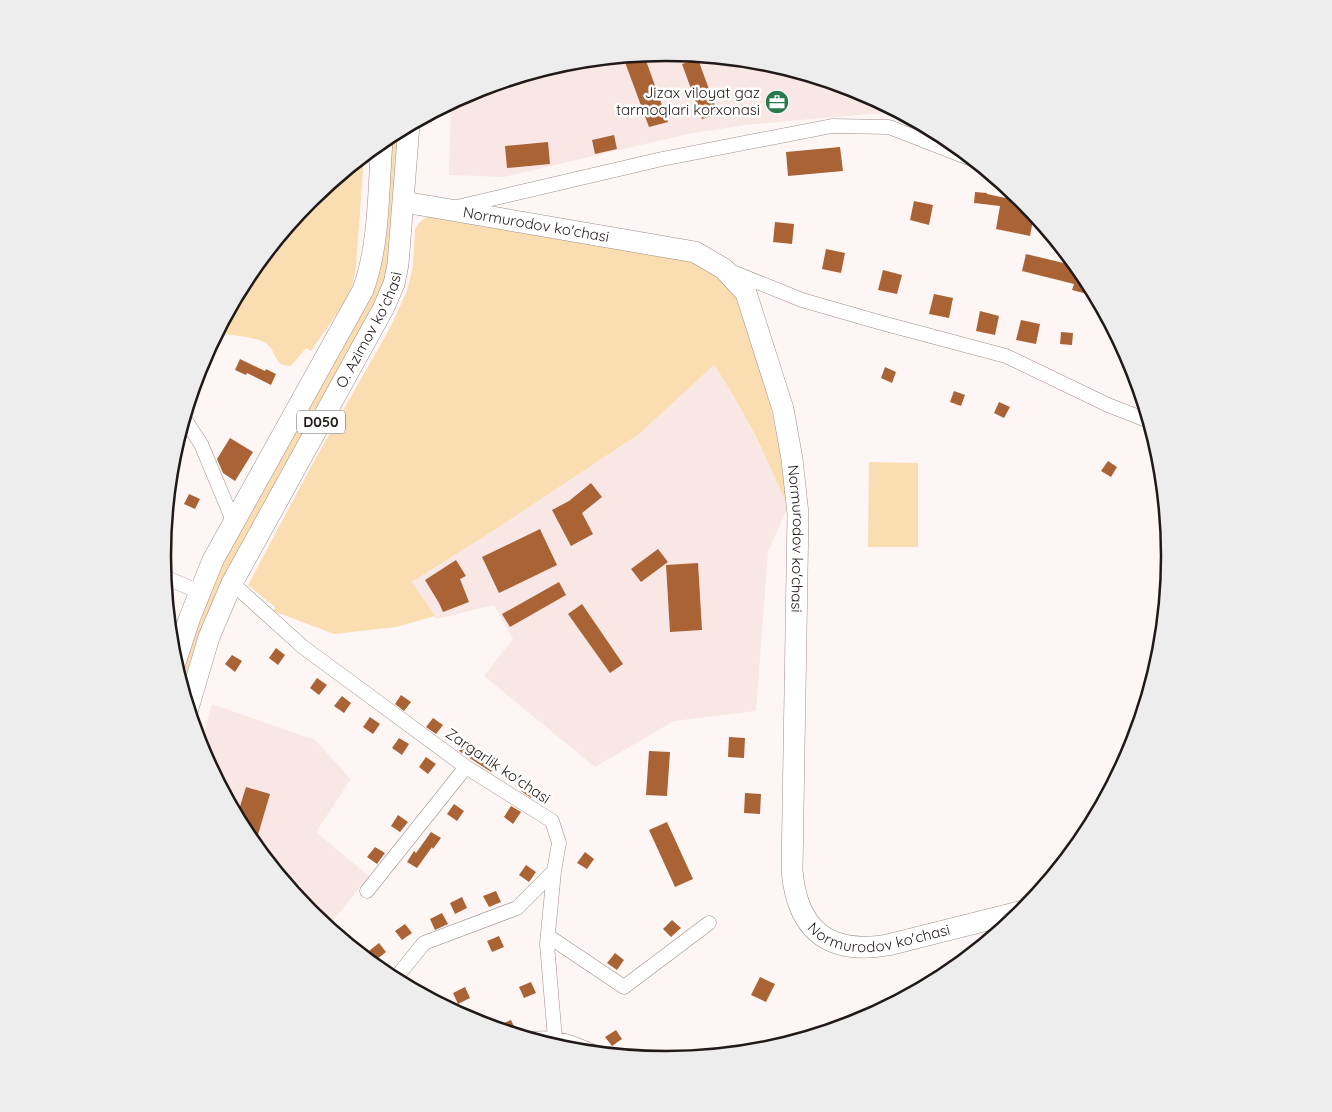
<svg xmlns="http://www.w3.org/2000/svg" width="1332" height="1112" viewBox="0 0 1332 1112" font-family="Quicksand,sans-serif">
<style>
.built{fill:#f9e7e5}
.green{fill:#faddb1}
.building{fill:#aa6334}
.lines{fill:none;stroke-linecap:round;stroke-linejoin:round}
.minor-casing{stroke:#a08d8b;stroke-width:15}
.primary-casing{stroke:#a08d8b;stroke-width:22}
.minor{stroke:#fff;stroke-width:14}
.primary{stroke:#fff;stroke-width:21}
.labels{text-anchor:middle;stroke-width:5;stroke-linejoin:round;paint-order:stroke}
.shield{fill:#fff;stroke:#635e5d;stroke-width:1}
.shield-label{font-size:14px;font-weight:bold;fill:#201918}
.poi-label{font-size:15px;fill:#201918;stroke:#fff;text-anchor:end}
.street-label{font-size:15px;fill:#201918;stroke:#fff}
.rim{fill:none;stroke:#201918;stroke-width:2.5}
</style>
<rect width="100%" height="100%" fill="#fef6f5"/>
<!-- built -->
<path class="built" d="M666,53L765,62L859,91L899,112L857,115L745,125L688,134L504,177L449,175L451,103L474,91L568,62Z
M714,365L734,395L774,474L788,507L768,552L756,711L674,721L595,767L484,676L513,639L494,605L436,619L411,583L496,529L639,434Z
M212,704L315,740L351,779L316,832L369,876L328,927L310,912L247,835L201,748Z"/>
<!-- green -->
<path class="green" d="M400,130L392,253L381,291L185,696L179,678L198,617L240,528L352,331L390,135Z
M364,156L356,267L352,287L343,305L311,351L306,348L291,366C272,365 279,355 267,344C259,337 229,335 217,333L248,276L310,200Z
M437,215L456,217L479,226L632,247L710,267L735,295L740,305L769,398L779,448L788,507C767,458 744,409 714,365L639,434L496,529L412,582L435,616L396,627L334,634L273,611L275,607L248,585L313,463L390,328L407,291L413,266L415,229L420,222L427,217Z
M869,462L918,463V547H868Z"/>
<!-- building -->
<path class="building" d="M644,55L668,122L649,127L623,57Z
M698,59L718,114L702,119L682,64Z
M614,135L617,149L595,154L592,140Z
M548,142L550,164L507,168L505,146Z
M840,147L843,171L788,176L786,152Z
M975,192L987,193V194L1024,202L1034,215L1030,236L996,229L1000,206L974,203Z
M914,201L933,205L929,225L910,220Z
M775,222L794,224L792,244L773,242Z
M826,249L845,253L841,273L822,269Z
M1026,254L1076,266L1085,277L1095,296L1072,290L1074,284L1022,271Z
M883,270L902,275L897,294L878,290Z
M934,294L953,298L949,318L929,314Z
M980,311L999,316L995,335L976,331Z
M1021,320L1040,324L1036,344L1016,340Z
M1061,332L1073,333L1072,345L1060,344Z
M240,359L265,371L266,369L276,374L271,385L247,373L246,375L235,370Z
M885,367L896,372L892,383L881,378Z
M954,391L965,395L961,406L950,402Z
M999,402L1010,407L1004,418L994,413Z
M230,438L253,452L235,481L223,473L217,459Z
M1108,461L1117,467L1111,477L1101,471Z
M591,483L602,497L582,513L593,534L571,546L552,510L569,501Z
M189,494L200,499L195,509L184,504Z
M540,529L557,565L499,593L482,557Z
M658,549L668,562L641,582L631,569Z
M456,560L466,576L460,579L469,602L443,612L439,603L425,580Z
M698,563L702,630L670,632L666,565Z
M559,582L566,595L510,627L502,614Z
M582,604L623,664L610,673L568,614Z
M276,648L285,655L278,665L269,658Z
M232,655L242,661L235,672L225,664Z
M317,678L327,685L319,695L310,688Z
M401,695L411,702L404,711L395,704Z
M342,696L351,703L344,713L334,706Z
M370,717L380,724L373,734L363,727Z
M433,718L443,725L436,734L426,727Z
M729,737L745,738L744,758L728,757Z
M399,738L409,744L402,755L392,748Z
M467,741L498,763L491,772L459,751Z
M649,751L670,752L667,796L646,795Z
M426,757L436,764L428,774L419,767Z
M528,782L537,789L531,798L521,791Z
M246,787L270,794L255,845L247,835L237,816Z
M745,793L761,794L760,814L744,813Z
M454,804L464,811L457,821L447,814Z
M511,806L521,812L513,824L504,817Z
M398,815L408,822L400,832L391,826Z
M667,822L693,879L675,887L649,830Z
M431,832L441,838L433,849L432,847L417,868L407,862L414,851L416,853Z
M375,847L385,853L377,864L367,857Z
M585,852L594,859L587,869L577,863Z
M526,865L536,872L529,882L519,875Z
M496,891L501,902L489,907L483,896Z
M462,897L467,908L455,914L450,903Z
M442,913L448,924L435,930L430,919Z
M672,920L681,928L671,937L663,929Z
M405,924L412,933L402,940L395,931Z
M499,936L504,947L492,952L487,941Z
M379,943L386,952L376,960L369,951Z
M615,953L624,960L617,970L607,963Z
M760,977L775,984L766,1002L751,995Z
M531,982L536,993L524,998L519,987Z
M465,987L470,998L458,1004L453,993Z
M511,1020L518,1035L494,1027Z
M616,1030L622,1039L612,1046L605,1037Z"/>
<g class="lines">
<!-- minor casing -->
<g class="minor-casing">
<path id="minor" d="M457,207L662,159L832,126L889,127L974,160
M730,271L802,300L882,323L1006,356L1108,405L1149,421
M184,418L201,444L234,523
M165,577L199,592
M232,583L303,647L466,767L552,821L559,843L554,871L517,908L424,943L395,979
M554,871L547,944L555,1039
M367,891L466,767
M548,936L624,987L709,923
M532,1039C558,1036 573,1043 596,1053"/>
</g>
<!-- primary casing -->
<g class="primary-casing">
<g id="primary">
<path id="s1" d="M404,202L695,252L724,269L746,293L783,409L792,459L798,514L792,870C797,930 828,955 888,945L1023,911"/>
<path d="M175,663L190,617L213,560L363,290C380,243 378,190 382,141"/>
<path id="s2" d="M188,708L209,637L232,583L383,309L394,284L398,264L409,125"/>
</g>
</g>
<!-- minor -->
<use href="#minor" class="minor"/>
<!-- primary -->
<use href="#primary" class="primary"/>
</g>
<!-- icons -->
<defs>
<g id="office-disc" transform="scale(1.25)"><circle r="9.5" fill="#287a4c" stroke="#fff"/><path d="M-6-3h4V-5.5h4V-3h4V5H-6ZM-1-4.5V-3h2v-1.5ZM-6 0V1H6V0Z" fill="#fff"/></g>
</defs>
<g fill-rule="evenodd">
<use href="#office-disc" x="777" y="102"/>
</g>
<g class="labels">
<!-- shield labels -->
<rect class="shield" x="297" y="410.5" width="48" height="23" rx="4"/>
<g class="shield-label">
<text x="321" y="427">D050</text>
</g>
<!-- poi labels -->
<g class="poi-label">
<text x="760" y="98">Jizax viloyat gaz<tspan x="760" dy="17">tarmoqlari korxonasi</tspan></text>
</g>
<!-- street labels -->
<g class="street-label">
<text dy="5" stroke="none"><textPath href="#s1" startOffset="134">Normurodov ko'chasi</textPath></text>
<text dy="5" stroke="none"><textPath href="#s2" startOffset="421">O. Azimov ko'chasi</textPath></text>
<text dy="5" stroke="none"><textPath href="#s1" startOffset="614">Normurodov ko'chasi</textPath></text>
<text transform="translate(498 766) rotate(34)" y="5">Zargarlik ko'chasi</text>
<text dy="5" stroke="none"><textPath href="#s1" startOffset="1078">Normurodov ko'chasi</textPath></text>
</g>
</g>
<!-- crop -->
<path d="M0 0H1332V1112H0ZM171 556a495 495 0 1 1 990 0a495 495 0 1 1-990 0Z" fill="#ededed" fill-rule="evenodd"/>
<path class="rim" d="M171 556a495 495 0 1 1 990 0a495 495 0 1 1-990 0Z"/>
</svg>
